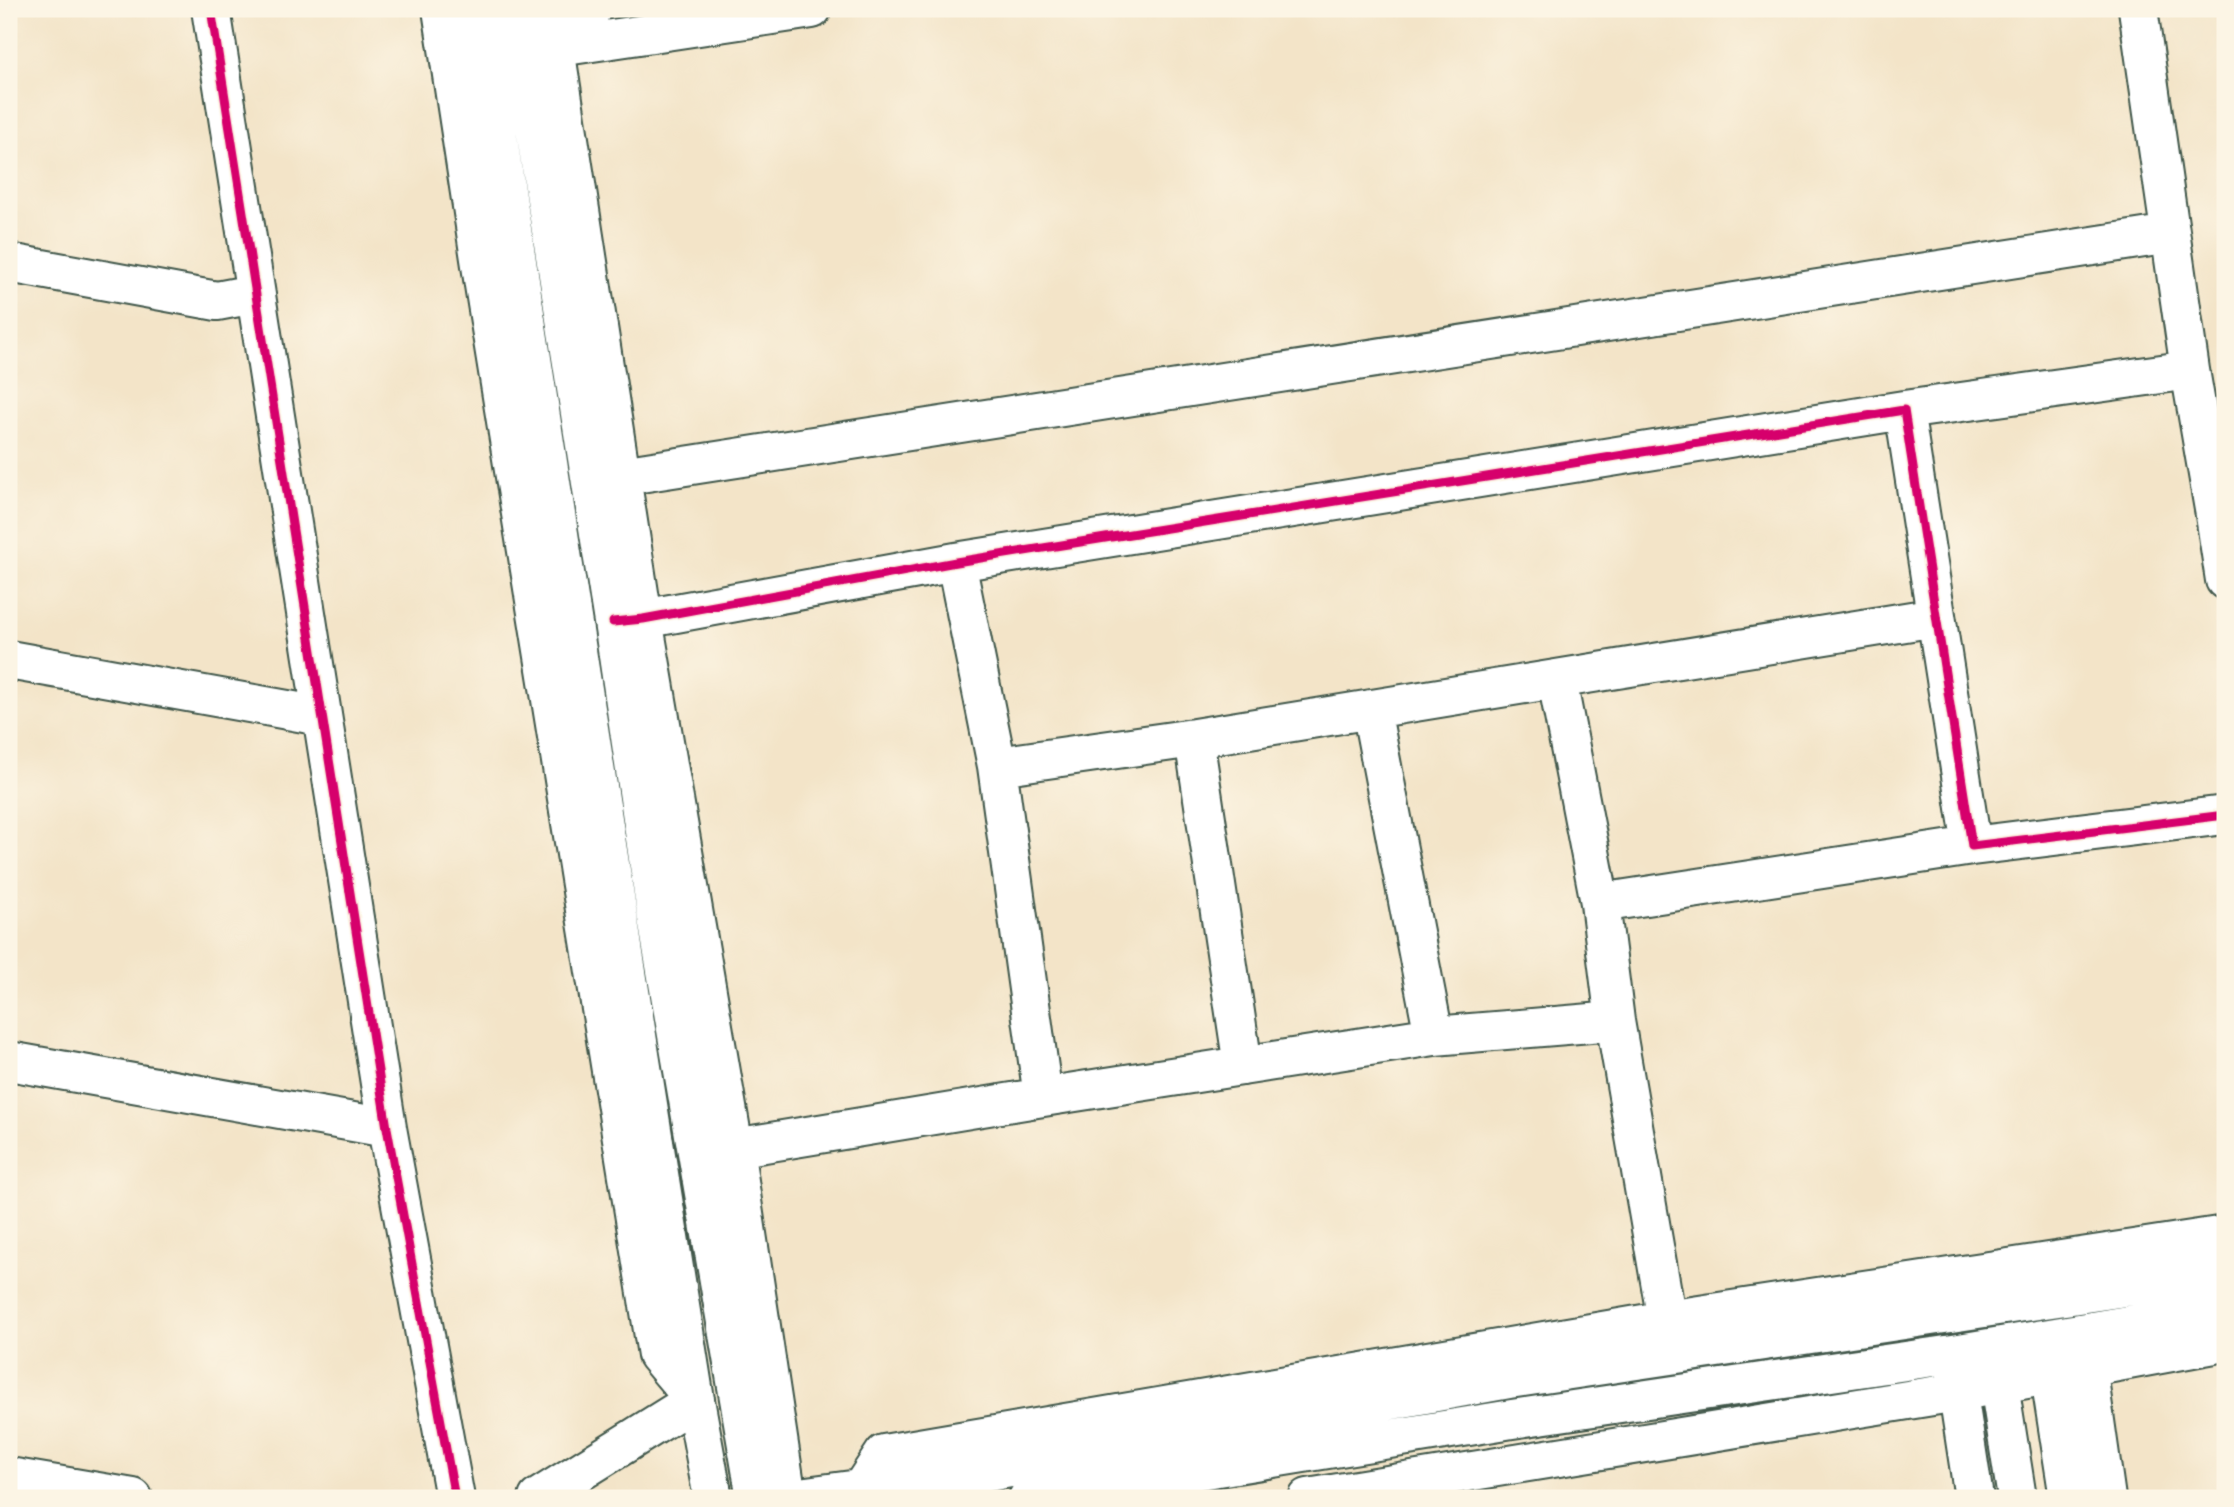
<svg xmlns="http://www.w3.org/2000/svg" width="2234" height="1507" viewBox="0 0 2234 1507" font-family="Delius,sans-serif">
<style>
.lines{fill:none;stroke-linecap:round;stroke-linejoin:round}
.minor-casing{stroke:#3f564a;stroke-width:42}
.minor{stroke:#fff;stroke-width:38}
.cycleway-casing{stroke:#fcf5e5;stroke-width:13}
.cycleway{stroke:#d6006c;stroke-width:9}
</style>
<rect width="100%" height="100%" fill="#fcf5e5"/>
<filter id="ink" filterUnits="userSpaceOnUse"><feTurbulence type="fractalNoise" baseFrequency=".0143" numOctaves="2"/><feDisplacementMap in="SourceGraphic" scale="14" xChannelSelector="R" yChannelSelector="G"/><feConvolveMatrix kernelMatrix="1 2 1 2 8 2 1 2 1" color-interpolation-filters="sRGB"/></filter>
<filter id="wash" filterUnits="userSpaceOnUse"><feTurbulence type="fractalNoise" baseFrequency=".00686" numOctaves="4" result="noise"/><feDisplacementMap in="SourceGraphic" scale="28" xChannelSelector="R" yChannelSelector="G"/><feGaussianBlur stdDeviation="1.57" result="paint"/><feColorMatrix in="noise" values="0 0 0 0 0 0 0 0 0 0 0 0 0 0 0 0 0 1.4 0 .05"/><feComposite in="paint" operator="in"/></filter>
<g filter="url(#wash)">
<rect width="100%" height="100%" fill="#f3e4c8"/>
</g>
<g filter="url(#ink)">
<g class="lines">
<!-- minor casing -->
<g class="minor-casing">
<path id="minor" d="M211,9L387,1128L455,1498
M442,9L484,285
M478,9L618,916L695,1400L713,1498
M516,9L613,622L656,912L756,1498
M549,9L643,619L734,1148L787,1498
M2138,9L2190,370L2215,515
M525,18L592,9
M532,51L812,9
M9,263L217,301L254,294
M519,275L484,285L657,1355L695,1400L538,1498
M1904,410L2190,370
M621,476L2170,234
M2225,513L2215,515L2225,580
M956,562L997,766L1043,1097
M613,622L643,619L956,562L1904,410L1972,846L2225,815
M9,660L321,716
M1557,680L1600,903
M1371,709L1434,1036
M1194,738L1243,1066
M997,766L1194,738L1936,617
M9,1061L387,1128
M734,1148L1043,1097L1434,1036L1615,1021
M1671,1344L1615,1021L1600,903L1972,846
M2084,1344L2106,1498
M2046,1351L2069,1498
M1995,1359L2017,1498
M1954,1367L1974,1498
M9,1477L133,1498
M861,1489L884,1454L1667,1320L2225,1235
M791,1498L988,1472L1509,1379L2225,1272
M1028,1498L1512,1419L1953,1354L2225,1309
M1308,1498L1957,1392L2225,1342"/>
</g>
<!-- minor -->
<use href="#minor" class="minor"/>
<!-- cycleway casing -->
<g class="cycleway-casing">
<path id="cycleway" d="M211,9L387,1128L455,1498
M613,622L643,619L956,562L1904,410L1972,846L2225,815"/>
</g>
<!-- cycleway -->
<use href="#cycleway" class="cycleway"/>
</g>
</g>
<!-- margin -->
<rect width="2234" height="1507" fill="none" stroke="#fcf5e5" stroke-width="35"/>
</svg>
